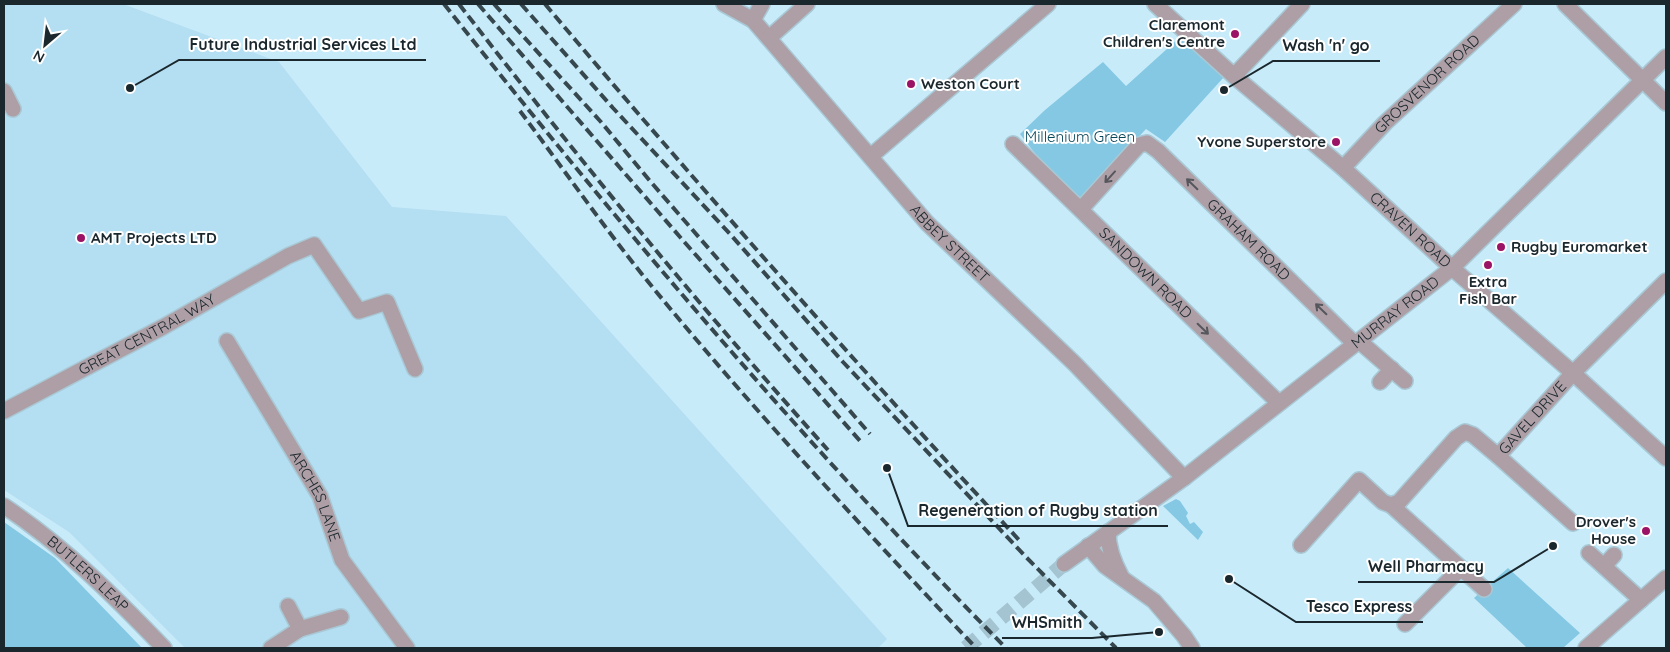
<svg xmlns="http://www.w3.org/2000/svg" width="1670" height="652" viewBox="0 0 1670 652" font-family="Quicksand,sans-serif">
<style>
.built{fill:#b4def1}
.green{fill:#84c8e3}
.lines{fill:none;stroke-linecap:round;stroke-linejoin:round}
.minor-tunnel{stroke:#a5c4d1;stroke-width:15;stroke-dasharray:15 8;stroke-linecap:butt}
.minor-casing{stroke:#a9c8d5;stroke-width:18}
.minor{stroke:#ad9fa5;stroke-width:15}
.rail{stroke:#36474e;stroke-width:4;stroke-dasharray:10 5;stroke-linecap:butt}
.oneway{stroke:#55575d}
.poi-dot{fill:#9b1365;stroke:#fff;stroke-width:2}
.labels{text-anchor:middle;stroke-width:4;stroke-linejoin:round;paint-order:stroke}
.poi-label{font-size:15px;font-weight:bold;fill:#1a272d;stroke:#fff;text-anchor:end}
.street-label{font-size:15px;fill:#1a272d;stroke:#fff}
.park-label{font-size:15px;fill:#054558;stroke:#fff}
.leader{fill:none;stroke:#1a272d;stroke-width:2}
.callout-dot{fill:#1a272d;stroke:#fff;stroke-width:2}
.callout-label{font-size:16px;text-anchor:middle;font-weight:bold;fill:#1a272d;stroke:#fff;stroke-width:4;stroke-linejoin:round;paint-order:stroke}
</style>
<rect width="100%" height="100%" fill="#c8ebfa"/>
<!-- built -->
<path class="built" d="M4,4H123L279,62L392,207L506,216L887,639L878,648H185L69,532L4,490Z"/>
<!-- green -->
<path class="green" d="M1179,38L1224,77L1165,142L1146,129L1080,200L1037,156L1020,134L1045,110L1103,62L1126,86Z
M1176,499L1180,501L1188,513L1186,516L1190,524L1194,522L1203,532L1198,540L1163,506Z
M4,522L55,558L142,648H4Z
M1508,568L1580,633L1563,648H1527L1474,598Z"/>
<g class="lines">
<!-- minor-tunnel -->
<path class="minor-tunnel" d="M966,648L1064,564"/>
<!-- minor casing -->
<g class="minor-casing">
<g id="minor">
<path id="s1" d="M724,4L753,20L927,223L1075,364L1184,478"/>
<path id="s2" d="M1155,4L1234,76L1343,168L1452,268L1573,373L1666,458"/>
<path d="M1565,4L1666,103"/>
<path d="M753,20L762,4"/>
<path d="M769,38L807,4"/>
<path d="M1234,76L1302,4"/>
<path d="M4,91L13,109"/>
<path id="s3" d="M1013,144L1279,403"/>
<path d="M871,156L1048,4"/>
<path id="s4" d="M1343,168L1385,123L1514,4"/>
<path id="s5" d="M1081,209L1139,145L1147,143L1158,151L1355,344"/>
<path id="s6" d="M227,341L320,496L342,560L407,648"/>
<path d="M1359,341L1405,381"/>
<path d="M1380,382L1392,369"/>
<path id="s7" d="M4,411L163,327L288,256L314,245L359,311L387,302L415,369"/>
<path d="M1498,456L1573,523"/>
<path d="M1391,505L1484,589"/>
<path id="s8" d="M4,506C64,546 115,597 164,648"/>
<path d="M1108,532C1108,548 1113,561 1121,576"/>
<path id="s9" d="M1301,545L1359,480L1383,502L1391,505L1399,502L1456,438L1465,432L1473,435L1498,456L1573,373L1666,281"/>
<path d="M1088,546L1105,566L1154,601L1184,636L1192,648"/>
<path d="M1589,553L1641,600"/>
<path id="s10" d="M1064,564L1184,478L1452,268L1666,57"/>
<path d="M1604,566L1614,555"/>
<path d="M288,606L300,629"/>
<path d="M1405,624L1461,568"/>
<path d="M271,648L300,629L341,617"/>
<path d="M1586,648L1666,578"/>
</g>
</g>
<!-- minor -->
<use href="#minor" class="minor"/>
<!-- rail -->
<path class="rail" d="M444,4C621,228 805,445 1006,648
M459,4C577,157 699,306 828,450
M478,4L680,237L861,442
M494,4L601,122L650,181L870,434
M521,4L613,108L730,234L843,362L1025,556L1116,648
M545,4C699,187 858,366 1020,541
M520,111C565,171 607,232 654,289C756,413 866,531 976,648"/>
</g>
<!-- one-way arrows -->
<defs><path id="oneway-shaft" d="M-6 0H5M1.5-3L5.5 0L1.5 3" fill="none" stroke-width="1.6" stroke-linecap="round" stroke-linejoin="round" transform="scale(1.25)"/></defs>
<g class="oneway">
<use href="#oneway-shaft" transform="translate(1110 177) rotate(132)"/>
<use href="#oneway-shaft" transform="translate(1192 184) rotate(-136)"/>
<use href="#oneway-shaft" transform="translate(1321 309) rotate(-136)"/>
<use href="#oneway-shaft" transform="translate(1203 329) rotate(44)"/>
</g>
<!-- markers -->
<g class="poi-dot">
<circle cx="1235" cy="34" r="5"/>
<circle cx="911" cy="84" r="5"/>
<circle cx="1336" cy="142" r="5"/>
<circle cx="81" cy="238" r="5"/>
<circle cx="1501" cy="247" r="5"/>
<circle cx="1488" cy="265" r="5"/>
<circle cx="1646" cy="531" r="5"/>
</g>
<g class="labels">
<!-- poi labels -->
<g class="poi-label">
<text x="1225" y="30">Claremont<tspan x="1225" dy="17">Children's Centre</tspan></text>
<text x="921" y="89" text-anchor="start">Weston Court</text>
<text x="1326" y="147">Yvone Superstore</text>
<text x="91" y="243" text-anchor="start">AMT Projects LTD</text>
<text x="1511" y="252" text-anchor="start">Rugby Euromarket</text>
<text x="1488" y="287" text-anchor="middle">Extra<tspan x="1488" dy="17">Fish Bar</tspan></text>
<text x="1636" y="527">Drover's<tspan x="1636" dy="17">House</tspan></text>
</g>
<!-- street labels -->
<g class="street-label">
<text dy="5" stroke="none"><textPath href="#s4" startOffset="119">GROSVENOR ROAD</textPath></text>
<text dy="5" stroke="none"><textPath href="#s2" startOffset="341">CRAVEN ROAD</textPath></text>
<text dy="5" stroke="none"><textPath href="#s5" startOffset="235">GRAHAM ROAD</textPath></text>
<text dy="5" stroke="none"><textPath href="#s1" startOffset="331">ABBEY STREET</textPath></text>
<text dy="5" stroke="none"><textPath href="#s3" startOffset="185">SANDOWN ROAD</textPath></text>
<text dy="5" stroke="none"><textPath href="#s10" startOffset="416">MURRAY ROAD</textPath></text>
<text dy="5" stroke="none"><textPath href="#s7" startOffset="162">GREAT CENTRAL WAY</textPath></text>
<text dy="5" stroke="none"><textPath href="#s9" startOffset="326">GAVEL DRIVE</textPath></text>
<text dy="5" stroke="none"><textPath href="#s6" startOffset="179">ARCHES LANE</textPath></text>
<text dy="5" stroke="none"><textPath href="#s8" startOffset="108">BUTLERS LEAP</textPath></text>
</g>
<!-- park labels -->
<g class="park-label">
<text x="1080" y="142">Millenium Green</text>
</g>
</g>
<!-- callouts -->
<path class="leader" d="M130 88L179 60H426M1224 90L1273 61H1380M887 468L908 526H1168M1553 546L1494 582H1358M1229 579L1296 622H1423M1159 632L1092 638H1002"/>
<g class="callout-dot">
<circle cx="130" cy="88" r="5"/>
<circle cx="1224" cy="90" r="5"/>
<circle cx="887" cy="468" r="5"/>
<circle cx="1553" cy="546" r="5"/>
<circle cx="1229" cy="579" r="5"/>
<circle cx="1159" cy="632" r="5"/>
</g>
<g class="callout-label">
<text x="303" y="50">Future Industrial Services Ltd</text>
<text x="1326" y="51">Wash 'n' go</text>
<text x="1038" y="516">Regeneration of Rugby station</text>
<text x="1426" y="572">Well Pharmacy</text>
<text x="1359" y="612">Tesco Express</text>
<text x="1047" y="628">WHSmith</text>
</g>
<!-- border -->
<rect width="1670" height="652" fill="none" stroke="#1a272d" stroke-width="10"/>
<!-- north arrow -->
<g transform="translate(45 45) rotate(208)" stroke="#ffffff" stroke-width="4" paint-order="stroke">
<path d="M0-4L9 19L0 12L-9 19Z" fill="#1a272d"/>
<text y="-8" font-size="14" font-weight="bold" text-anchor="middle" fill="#1a272d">N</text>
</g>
</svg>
